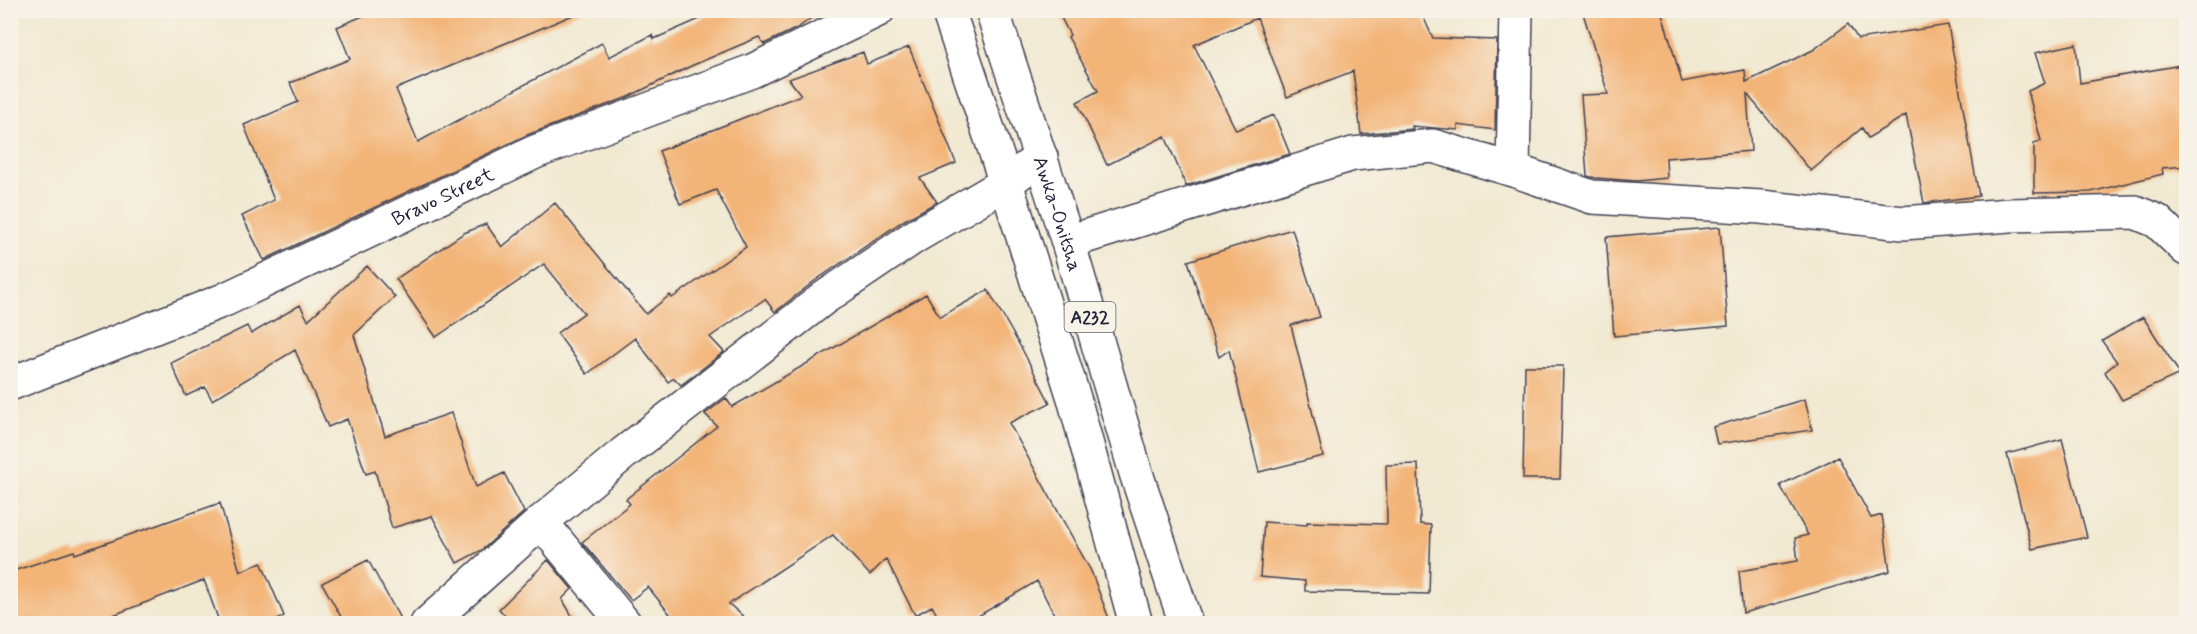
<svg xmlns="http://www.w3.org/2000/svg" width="2197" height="634" viewBox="0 0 2197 634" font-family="Mynerve,sans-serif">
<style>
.building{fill:#f3b477}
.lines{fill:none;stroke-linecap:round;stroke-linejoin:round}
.street-casing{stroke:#414052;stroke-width:36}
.primary-casing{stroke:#414052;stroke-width:36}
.street{stroke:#fff;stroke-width:33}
.primary{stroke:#fff;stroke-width:33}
.labels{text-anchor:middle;stroke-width:4.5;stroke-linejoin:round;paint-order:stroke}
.shield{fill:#f7f3e8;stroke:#62616f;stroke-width:1.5}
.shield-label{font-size:18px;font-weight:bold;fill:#22223b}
.street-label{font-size:20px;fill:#22223b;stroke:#f7f3e8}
</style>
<rect width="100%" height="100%" fill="#f7f3e8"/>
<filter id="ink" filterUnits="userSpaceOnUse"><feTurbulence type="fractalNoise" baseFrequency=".0167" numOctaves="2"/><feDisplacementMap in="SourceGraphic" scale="12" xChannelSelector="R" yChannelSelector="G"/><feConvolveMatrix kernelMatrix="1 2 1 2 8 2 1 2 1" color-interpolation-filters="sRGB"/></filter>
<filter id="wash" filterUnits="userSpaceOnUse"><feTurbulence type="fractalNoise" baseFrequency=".008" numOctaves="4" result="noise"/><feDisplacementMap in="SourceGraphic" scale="24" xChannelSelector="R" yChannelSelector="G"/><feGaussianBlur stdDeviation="1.35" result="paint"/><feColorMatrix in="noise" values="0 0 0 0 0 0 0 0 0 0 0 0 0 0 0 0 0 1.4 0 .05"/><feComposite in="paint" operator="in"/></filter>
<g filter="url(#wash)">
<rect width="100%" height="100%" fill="#f1e9d2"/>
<g id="blocks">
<!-- building -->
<path class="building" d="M377,10H585L396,89L418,142L602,43L609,57L652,35L654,39L720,10H822L799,27L764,44L759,37L691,66L628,97L527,135L264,260L242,216L274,200L244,125L298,102L290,83L350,59L337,27Z
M1057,10H1420L1433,38L1497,40L1495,130L1458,125V130L1412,126L1413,129L1361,134L1353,71L1287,97L1257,18L1194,45L1236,130L1274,115L1290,154L1186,186L1165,136L1107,165L1077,102L1098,91L1068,37L1070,35Z
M1582,10H1661L1682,82L1745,70L1746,82L1813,50L1848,24L1858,39L1948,25L1979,196L1924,203L1906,115L1868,138L1862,128L1811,171L1747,94L1751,151L1666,158L1667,178L1636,181L1596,178L1587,176L1581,95L1608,94Z
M2076,44L2080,83L2187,64V166L2162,168L2163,174L2091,192L2034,193V143L2041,141L2028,91L2045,83L2035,53Z
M909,47L956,163L920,178L937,202L903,221L813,282L775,312L765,299L710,337L724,352L681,385L674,378L668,382L635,338L587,374L557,333L584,313L544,264L436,337L396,279L464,233L486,224L502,247L555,203L646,314L670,295L672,298L746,247L716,190L680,204L659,151L801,95L789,79L863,52L867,64Z
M1720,227L1728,326L1614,336L1606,237Z
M1292,229L1320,317L1291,325L1323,456L1259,472L1229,350L1219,357L1188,261Z
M367,266L395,297L354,335L385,436L451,413L476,487L504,473L524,512L482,550L457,563L432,516L392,528L375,471L366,474L347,419L328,427L295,350L212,400L205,387L186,396L171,363L247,326L251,334L300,305L308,320Z
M988,290L1023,351L1050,403L1009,423L1091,571L1111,624H1059L1037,581L965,624H942L932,606L915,615L886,559L870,575L833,535L729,604L752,624H678L648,587L631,600L582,542L630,504L626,499L717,426L705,414L726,398L732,407L926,294L940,317Z
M2143,317L2180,374L2122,400L2105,372L2117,362L2102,341Z
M1525,366H1563L1560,479H1523Z
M1805,399L1812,430L1717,444L1713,427Z
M2062,439L2087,537L2032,549L2007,454Z
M1838,457L1871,518L1882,515L1890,571L1743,613L1739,571L1798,561L1795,538L1808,535L1780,485Z
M1418,464L1420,524L1431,525L1429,594L1305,591V581L1260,577L1264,522L1307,525V522L1387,524L1386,465Z
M220,503L240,572L261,562L284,616L270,624H220L204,580L90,624H10V572L74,551L75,554Z
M368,560L403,624H345L322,583Z
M548,560L572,589L562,599L577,624H513L499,609Z"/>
</g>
</g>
<g filter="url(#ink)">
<use href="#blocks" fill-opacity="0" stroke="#414052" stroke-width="1.5"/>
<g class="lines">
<!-- street casing -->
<g class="street-casing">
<g id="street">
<path d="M1513,170L1516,10"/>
<path d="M1068,242L1353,154L1433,146L1513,170L1592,197L1761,207L1903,223L2010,215L2135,212L2157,221L2186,249"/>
<path id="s1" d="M10,384L224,300L535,152L752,71L878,10"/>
<path d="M541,522L625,624"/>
<path d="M427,624L541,522L624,453L824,298L914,237L1006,183L1041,157"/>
</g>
</g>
<!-- primary casing -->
<g class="primary-casing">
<g id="primary">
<path d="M948,10L1006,183L1074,398L1136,624"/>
<path id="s2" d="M992,10L1068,242L1136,473L1186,624"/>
</g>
</g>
<!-- street -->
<use href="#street" class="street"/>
<!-- primary -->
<use href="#primary" class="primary"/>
</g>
</g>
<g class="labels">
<!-- shield labels -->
<rect class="shield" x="1064.5" y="302" width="51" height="30" rx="4.5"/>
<g class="shield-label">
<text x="1090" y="323">A232</text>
</g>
<!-- street labels -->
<g class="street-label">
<text dy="7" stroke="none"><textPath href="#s1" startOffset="472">Bravo Street</textPath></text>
<text dy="7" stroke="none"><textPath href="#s2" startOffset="214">Awka-Onitsha</textPath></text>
</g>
</g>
<!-- margin -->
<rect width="2197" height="634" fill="none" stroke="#f7f3e8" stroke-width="36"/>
</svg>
